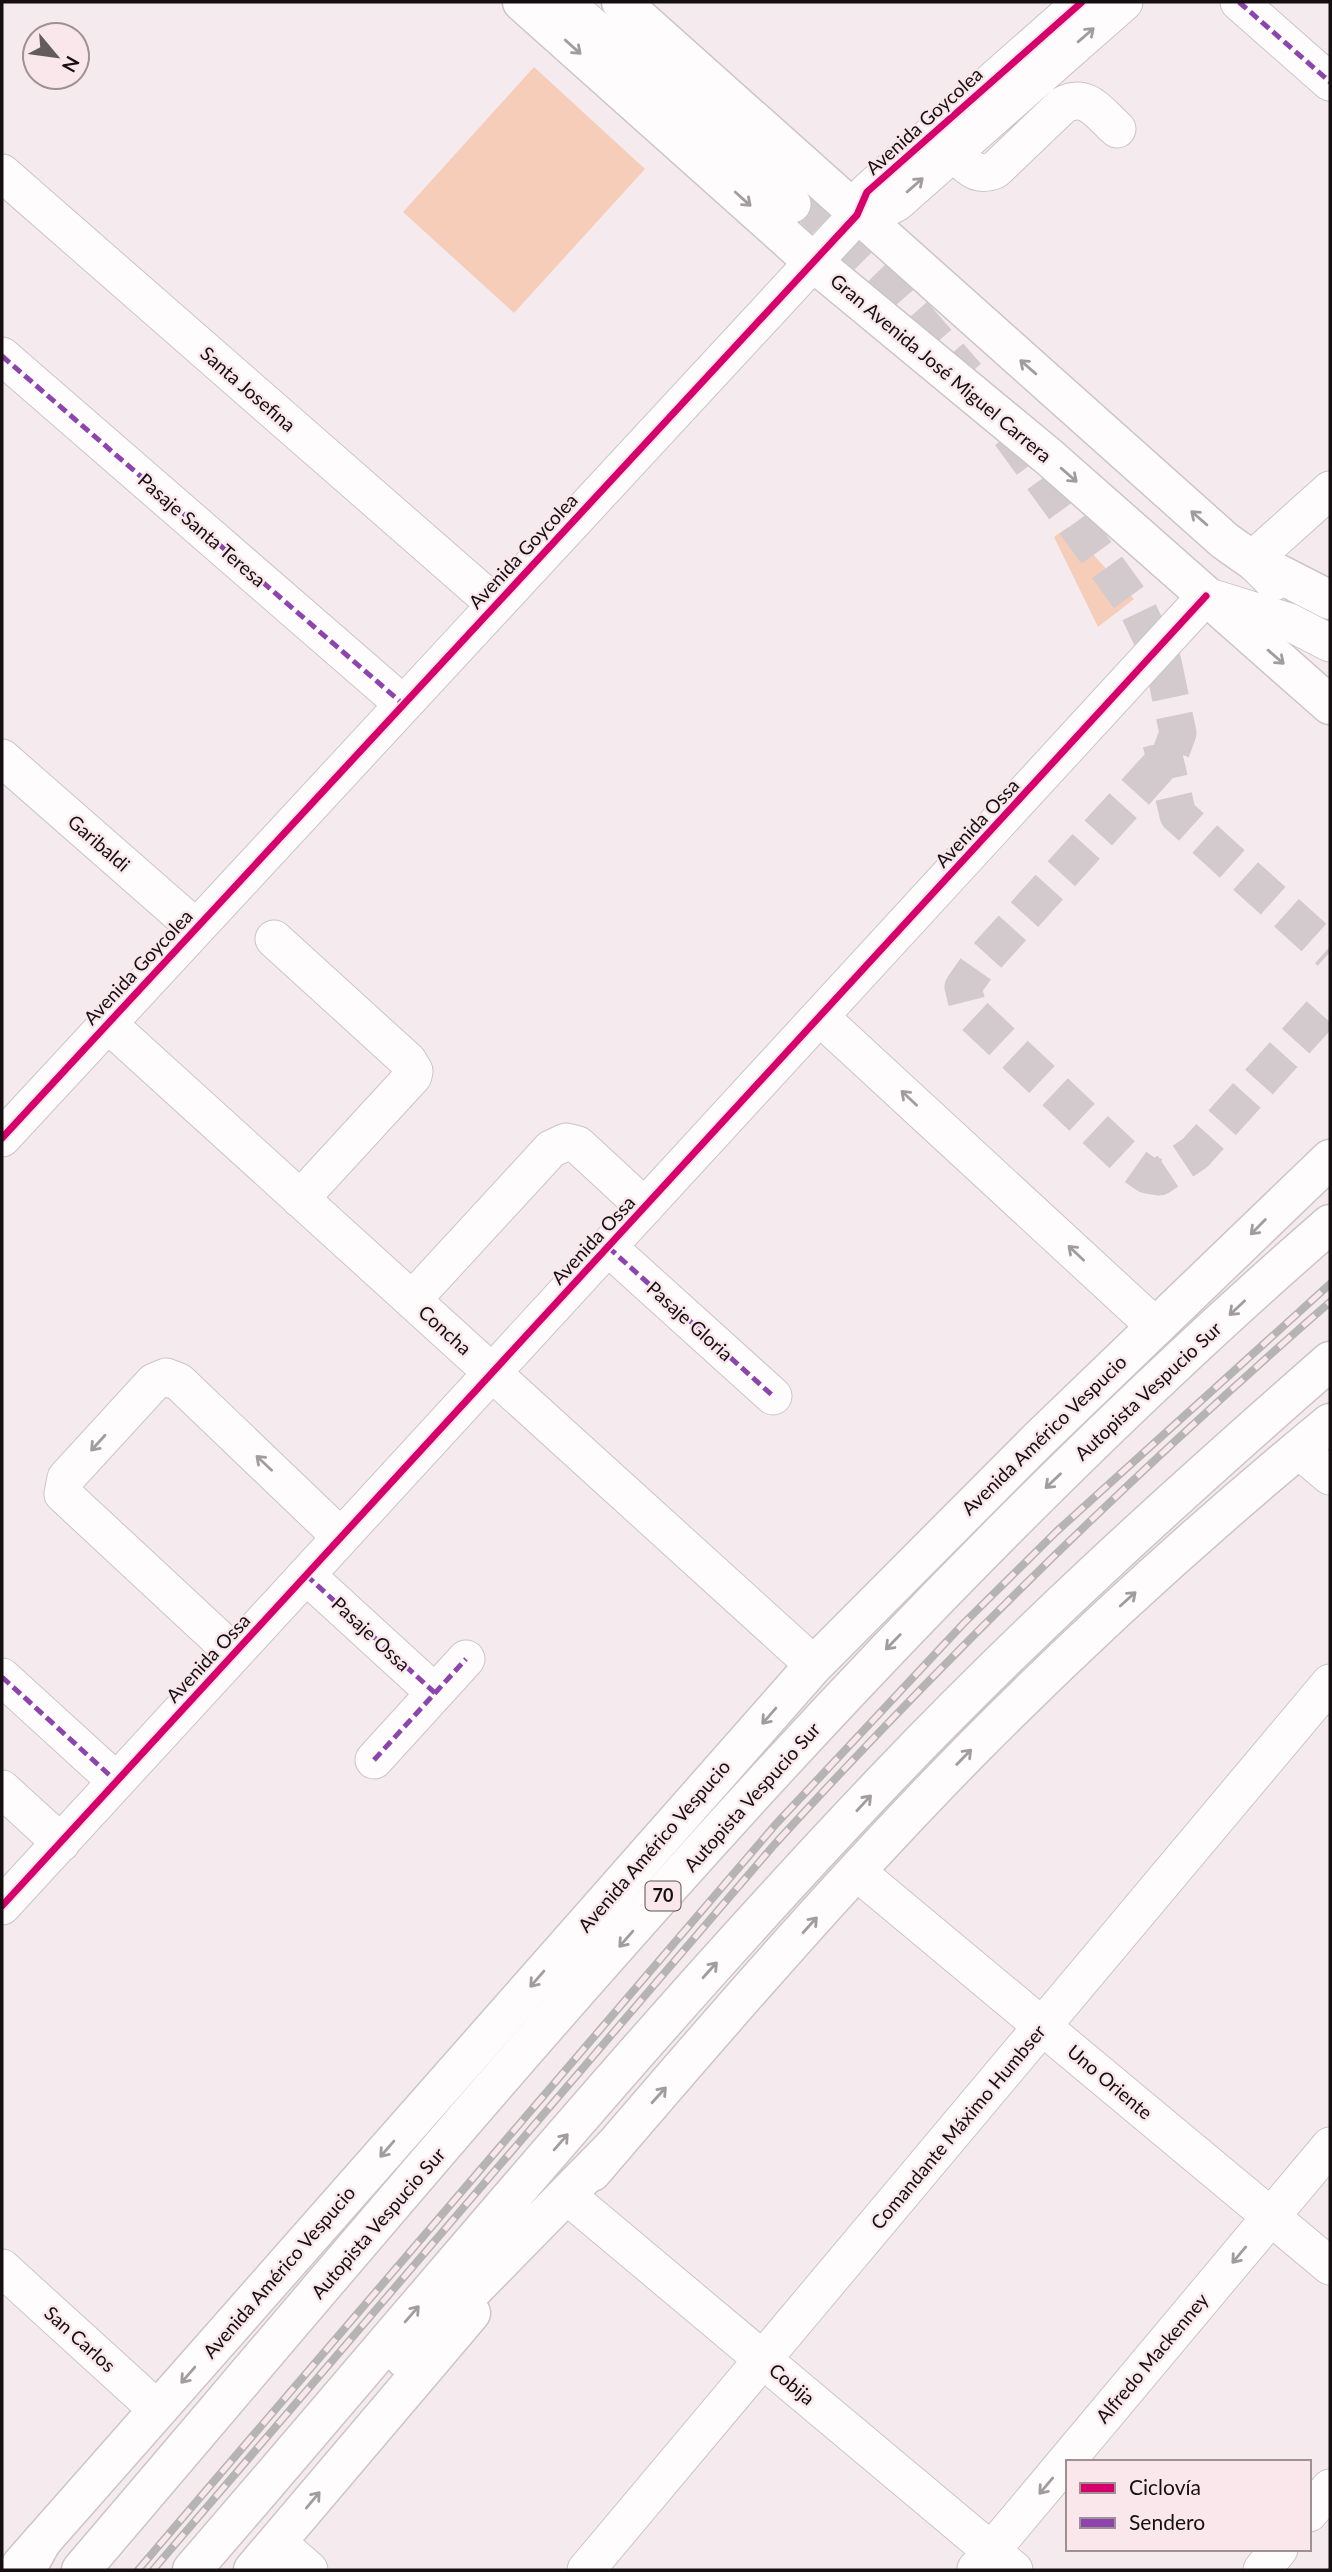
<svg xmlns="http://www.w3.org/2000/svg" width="1332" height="2572" viewBox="0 0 1332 2572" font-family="Lato,sans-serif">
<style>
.green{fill:#f5cdb8}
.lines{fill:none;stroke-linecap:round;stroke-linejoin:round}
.minor-tunnel{stroke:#d3cacd;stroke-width:37;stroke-dasharray:37 18;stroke-linecap:butt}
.minor-casing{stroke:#ccc4c6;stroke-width:39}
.major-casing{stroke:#ccc4c6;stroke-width:41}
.highway-casing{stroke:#ccc4c6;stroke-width:41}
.minor{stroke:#fefcfc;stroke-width:37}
.major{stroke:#fefcfc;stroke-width:38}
.highway{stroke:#fefcfc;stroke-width:38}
.rail-casing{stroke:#b5b3b3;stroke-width:8}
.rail{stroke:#f9e7ec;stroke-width:5;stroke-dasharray:16;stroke-linecap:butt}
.quiet{stroke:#8e44ad;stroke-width:5;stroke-dasharray:10 5;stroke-linecap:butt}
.cycleway-casing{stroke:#f9e7ec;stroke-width:11}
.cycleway{stroke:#d6006c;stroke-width:7}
.oneway{stroke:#a19d9e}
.labels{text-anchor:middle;stroke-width:5;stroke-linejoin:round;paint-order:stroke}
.shield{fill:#f9e7ec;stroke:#595053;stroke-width:2}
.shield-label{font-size:18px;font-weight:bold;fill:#150f11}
.street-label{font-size:19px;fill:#150f11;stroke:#f9e7ec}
</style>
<rect width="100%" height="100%" fill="#f5ebee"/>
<!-- green -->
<path class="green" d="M534,67L645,169L514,313L403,212Z
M1068,527L1134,599L1098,627L1054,537Z"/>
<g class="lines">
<!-- minor-tunnel -->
<path class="minor-tunnel" d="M799,195L888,285L967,376
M1010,434L1138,610L1163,662L1178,733L1171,752L1158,767L977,967L963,987L969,1011L1133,1165L1147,1175L1159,1177L1195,1153L1330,1003
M1161,743L1178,815L1330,952"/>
<!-- minor casing -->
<g class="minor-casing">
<path id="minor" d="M564,2L678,100L792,204
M1239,2L1330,82
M953,152C967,165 975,178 995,170L1063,105C1087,92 1099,113 1117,129
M2,173L495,604
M857,215L879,212L896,203L1124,2
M2,356L403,704
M1274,582L1252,560L1330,490
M2,758L196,928
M274,939L408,1061L414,1071L413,1076L300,1199
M820,1017L1156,1327
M107,1023L814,1665
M2,1138L857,215L867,192L1082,2
M608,1247L773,1396
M412,1300L551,1149L566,1142L578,1145L645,1207
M1298,1449L1330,1476
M306,1575L435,1693
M234,1653L63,1494L66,1478L154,1382L166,1377L179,1382L341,1537
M2,1677L116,1781
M374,1760L466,1659
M2,1789L61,1843
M857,1872L1330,2266
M2,1906L1206,596L1289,622L1330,643
M570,2198L1014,2570
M2,2268L158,2410
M1309,2513L1330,2488
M277,2542L309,2570
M976,2569L1330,2146
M586,2570L1330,1683
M1262,2570L1279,2549"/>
</g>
<!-- major casing -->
<g class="major-casing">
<path id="major" d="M522,2L812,261L1049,457L1330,705
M621,2L1225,541L1252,560L1330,600
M592,2172C715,2028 842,1881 974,1747C1087,1633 1206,1525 1330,1423
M21,2565L814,1665L1038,1440L1330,1159
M253,2570L471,2313"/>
</g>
<!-- highway casing -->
<g class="highway-casing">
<path id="highway" d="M405,2359L614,2146
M26,2570L42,2541
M81,2570C478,2105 868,1626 1330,1224
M192,2570C421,2305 644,2033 886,1779C1027,1631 1177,1495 1330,1361"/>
</g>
<!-- minor -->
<use href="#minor" class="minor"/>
<!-- major -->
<use href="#major" class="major"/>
<!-- highway -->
<use href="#highway" class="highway"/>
<!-- rail casing -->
<g class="rail-casing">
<path id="rail" d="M138,2570L776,1824L964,1623L1056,1532L1330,1284
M153,2570L774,1845C949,1653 1134,1473 1330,1302"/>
</g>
<!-- rail -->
<use href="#rail" class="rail"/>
<!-- quiet -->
<path class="quiet" d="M1239,2L1330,82
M2,356L403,704
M608,1247L773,1396
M306,1575L435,1693
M2,1677L116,1781
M374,1760L466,1659"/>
<!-- cycleway casing -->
<g class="cycleway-casing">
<path id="cycleway" d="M2,1138L857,215L867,192L1082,2
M2,1906L1206,596"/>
</g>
<!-- cycleway -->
<use href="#cycleway" class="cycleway"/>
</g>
<!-- one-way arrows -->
<defs><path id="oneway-shaft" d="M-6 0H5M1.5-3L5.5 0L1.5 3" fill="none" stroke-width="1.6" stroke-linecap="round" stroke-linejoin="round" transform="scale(1.75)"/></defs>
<g class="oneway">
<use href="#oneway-shaft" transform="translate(1086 35) rotate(-41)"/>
<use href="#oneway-shaft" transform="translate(573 47) rotate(42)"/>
<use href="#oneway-shaft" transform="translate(915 185) rotate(-41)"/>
<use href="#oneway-shaft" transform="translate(743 199) rotate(42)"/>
<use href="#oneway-shaft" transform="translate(1028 367) rotate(-139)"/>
<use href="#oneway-shaft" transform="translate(1069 475) rotate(41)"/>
<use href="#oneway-shaft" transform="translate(1199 518) rotate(-139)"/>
<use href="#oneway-shaft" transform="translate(1276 657) rotate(41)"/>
<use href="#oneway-shaft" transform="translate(909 1098) rotate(-137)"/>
<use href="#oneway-shaft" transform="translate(1258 1227) rotate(135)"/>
<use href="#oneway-shaft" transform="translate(1076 1253) rotate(-137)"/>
<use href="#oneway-shaft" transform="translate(1237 1308) rotate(137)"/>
<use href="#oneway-shaft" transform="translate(98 1443) rotate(132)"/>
<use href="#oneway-shaft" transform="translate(264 1463) rotate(-137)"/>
<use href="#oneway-shaft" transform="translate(1053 1481) rotate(136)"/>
<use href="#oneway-shaft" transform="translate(1128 1599) rotate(-42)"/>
<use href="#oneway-shaft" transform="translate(893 1642) rotate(134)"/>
<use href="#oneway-shaft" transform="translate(769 1716) rotate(131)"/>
<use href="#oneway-shaft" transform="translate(964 1757) rotate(-46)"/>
<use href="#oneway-shaft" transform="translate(864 1803) rotate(-47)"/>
<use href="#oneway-shaft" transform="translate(810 1925) rotate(-48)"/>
<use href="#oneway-shaft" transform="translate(626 1939) rotate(131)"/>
<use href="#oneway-shaft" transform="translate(710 1970) rotate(-48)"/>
<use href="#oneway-shaft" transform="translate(537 1979) rotate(131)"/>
<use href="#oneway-shaft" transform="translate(659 2095) rotate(-48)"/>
<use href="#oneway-shaft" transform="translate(561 2142) rotate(-49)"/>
<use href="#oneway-shaft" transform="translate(387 2149) rotate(131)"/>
<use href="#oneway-shaft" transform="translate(1239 2255) rotate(130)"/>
<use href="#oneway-shaft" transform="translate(412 2314) rotate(-49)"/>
<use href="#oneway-shaft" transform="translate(188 2375) rotate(131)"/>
<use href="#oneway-shaft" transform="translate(1046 2486) rotate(130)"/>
<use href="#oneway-shaft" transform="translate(313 2500) rotate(-50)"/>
</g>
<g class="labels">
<!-- shield labels -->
<rect class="shield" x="645.5" y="1881.5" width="35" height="29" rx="5"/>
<g class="shield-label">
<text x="663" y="1902">70</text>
</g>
<!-- street labels -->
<g class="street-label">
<text transform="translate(924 121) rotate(-42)" y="7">Avenida Goycolea</text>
<text transform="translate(941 368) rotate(40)" y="7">Gran Avenida José Miguel Carrera</text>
<text transform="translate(248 389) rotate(41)" y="7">Santa Josefina</text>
<text transform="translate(202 530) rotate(41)" y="7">Pasaje Santa Teresa</text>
<text transform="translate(523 551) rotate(-47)" y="7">Avenida Goycolea</text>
<text transform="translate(977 823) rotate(-47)" y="7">Avenida Ossa</text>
<text transform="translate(99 843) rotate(41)" y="7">Garibaldi</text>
<text transform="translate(138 967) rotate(-47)" y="7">Avenida Goycolea</text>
<text transform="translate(593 1240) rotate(-47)" y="7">Avenida Ossa</text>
<text transform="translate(690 1321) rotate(42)" y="7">Pasaje Gloria</text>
<text transform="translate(445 1330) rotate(42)" y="7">Concha</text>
<text transform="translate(1148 1391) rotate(-43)" y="7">Autopista Vespucio Sur</text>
<text transform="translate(1044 1435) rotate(-44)" y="7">Avenida Américo Vespucio</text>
<text transform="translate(371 1634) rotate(43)" y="7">Pasaje Ossa</text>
<text transform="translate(208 1658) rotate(-47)" y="7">Avenida Ossa</text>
<text transform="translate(752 1797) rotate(-48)" y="7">Autopista Vespucio Sur</text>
<text transform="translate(654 1846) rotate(-49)" y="7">Avenida Américo Vespucio</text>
<text transform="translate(1110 2082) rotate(40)" y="7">Uno Oriente</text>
<text transform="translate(958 2127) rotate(-50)" y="7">Comandante Máximo Humbser</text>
<text transform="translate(378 2223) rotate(-49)" y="7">Autopista Vespucio Sur</text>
<text transform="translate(279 2272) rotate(-49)" y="7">Avenida Américo Vespucio</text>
<text transform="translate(80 2339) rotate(42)" y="7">San Carlos</text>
<text transform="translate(1152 2358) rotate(-50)" y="7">Alfredo Mackenney</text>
<text transform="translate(792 2384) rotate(40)" y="7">Cobija</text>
</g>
</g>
<!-- border -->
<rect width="1332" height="2572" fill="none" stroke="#150f11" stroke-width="7"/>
<!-- legend -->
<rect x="1066" y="2460" width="245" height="91" fill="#f9e7ec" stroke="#9e9194" stroke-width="2"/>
<rect x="1080" y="2483" width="35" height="10" fill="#d6006c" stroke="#9e9194" stroke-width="2"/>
<text x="1129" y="2495" font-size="21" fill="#150f11">Ciclovía</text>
<rect x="1080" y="2518" width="35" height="10" fill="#8e44ad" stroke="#9e9194" stroke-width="2"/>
<text x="1129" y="2530" font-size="21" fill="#150f11">Sendero</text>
<!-- north arrow -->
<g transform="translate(56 56) rotate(119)"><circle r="33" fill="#f9e7ec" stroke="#9e9194" stroke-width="2"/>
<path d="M0-5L12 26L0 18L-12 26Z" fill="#635c5e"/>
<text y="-10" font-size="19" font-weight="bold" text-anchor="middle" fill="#150f11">N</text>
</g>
</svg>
